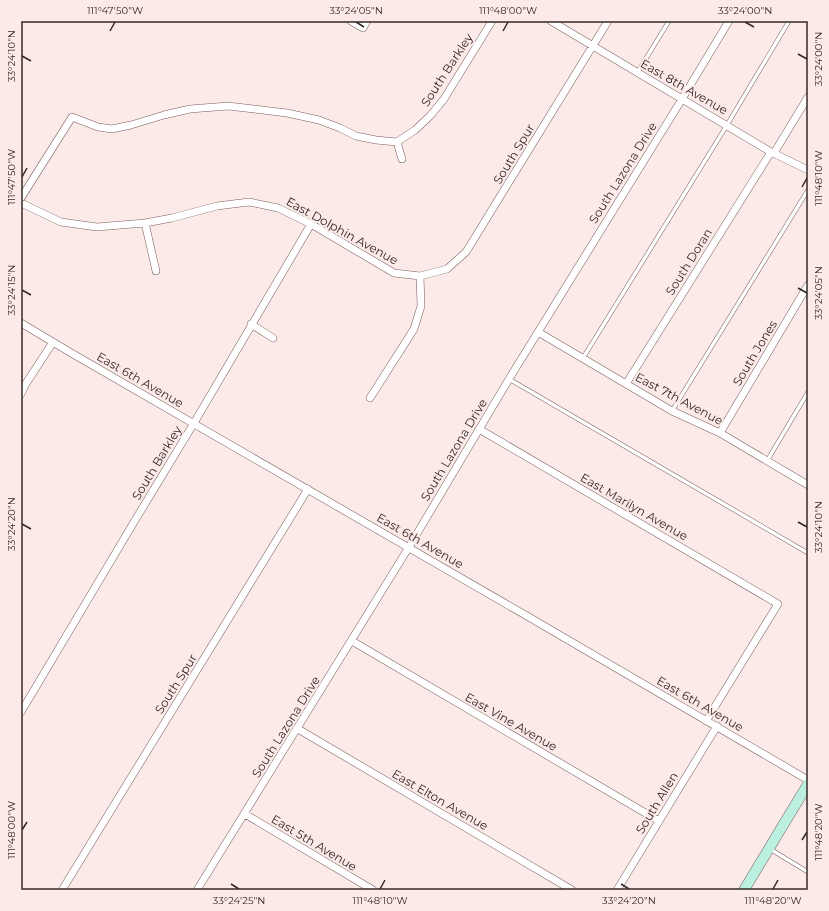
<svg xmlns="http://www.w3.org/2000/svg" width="829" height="911" viewBox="0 0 829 911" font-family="Montserrat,sans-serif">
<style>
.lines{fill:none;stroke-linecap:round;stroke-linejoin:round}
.service-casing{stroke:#775e5c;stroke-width:4.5}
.minor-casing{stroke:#775e5c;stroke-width:8}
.secondary-casing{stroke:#775e5c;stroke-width:11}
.service{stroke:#fff;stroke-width:3.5}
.minor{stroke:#fff;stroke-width:7}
.secondary{stroke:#bbf0e1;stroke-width:10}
.ticks{fill:none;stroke:#332827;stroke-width:1.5}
.labels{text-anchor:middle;stroke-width:4;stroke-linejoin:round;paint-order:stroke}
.street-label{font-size:12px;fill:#332827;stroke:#fceae9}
.neatline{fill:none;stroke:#332827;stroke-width:1.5}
.ticks-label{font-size:10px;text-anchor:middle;fill:#332827}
</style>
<rect width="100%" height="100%" fill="#fceae9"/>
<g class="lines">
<!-- service casing -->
<g class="service-casing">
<path id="service" d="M637,73L669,21
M583,358L727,125L789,21
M509,379L808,553
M672,411L808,190
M767,461L808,392
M770,849L808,872"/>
</g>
<!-- minor casing -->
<g class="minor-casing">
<path id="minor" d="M351,21L363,28L367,21
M551,21L771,152L808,170
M397,142L415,130L430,116L444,99L492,21
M397,142L402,159
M774,153L808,97
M21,198L72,117L98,127L112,129L131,125L164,115L190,109L228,106L287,113L319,120L340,128L356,136L376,140L397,142
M21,203L61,222L97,227L145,223L172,218L217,206L249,202L278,208L311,224L394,273L420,276L447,269L466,252L608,21
M145,223L156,271
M21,323L73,354L527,616L808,780
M251,324L273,338
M538,332L672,411L720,433L808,485
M626,384L771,152
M21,394L25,385L53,342
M370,398L414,329L421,306L420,276
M479,429L778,604L706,721
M720,433L808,285
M352,641L659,821
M21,712L134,522L194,423L311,224
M298,729L572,890
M245,814L373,890
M62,890L308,489
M197,890L409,547L509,379L682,99L729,21
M617,890L717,726"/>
</g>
<!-- secondary casing -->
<g class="secondary-casing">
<path id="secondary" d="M744,890L808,784"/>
</g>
<!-- service -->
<use href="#service" class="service"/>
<!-- minor -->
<use href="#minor" class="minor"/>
<!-- secondary -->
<use href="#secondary" class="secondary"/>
</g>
<!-- ticks -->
<path class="ticks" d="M356,22L364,27M745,22L754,27M110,31L115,22M503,31L508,22M798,54L807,59M22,56L31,61M22,177L27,168M802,187L807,178M798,288L807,293M22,290L31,295M798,522L807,527M22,524L31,529M22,830L27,822M802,840L807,832M231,884L239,889M621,884L629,889M380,889L385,880M773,889L778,880"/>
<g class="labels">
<!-- street labels -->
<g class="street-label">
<text transform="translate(447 70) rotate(-57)" y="4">South Barkley</text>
<text transform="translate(684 87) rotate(30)" y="4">East 8th Avenue</text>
<text transform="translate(514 154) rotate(-59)" y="4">South Spur</text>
<text transform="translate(623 173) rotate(-58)" y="4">South Lazona Drive</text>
<text transform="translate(342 231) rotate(29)" y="4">East Dolphin Avenue</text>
<text transform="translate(689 262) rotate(-58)" y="4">South Doran</text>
<text transform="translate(755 353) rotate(-59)" y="4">South Jones</text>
<text transform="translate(140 380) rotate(30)" y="4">East 6th Avenue</text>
<text transform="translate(679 399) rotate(28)" y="4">East 7th Avenue</text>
<text transform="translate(454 450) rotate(-59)" y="4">South Lazona Drive</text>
<text transform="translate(157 463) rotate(-59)" y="4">South Barkley</text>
<text transform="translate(634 507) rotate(30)" y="4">East Marilyn Avenue</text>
<text transform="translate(420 541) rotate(30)" y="4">East 6th Avenue</text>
<text transform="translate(176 684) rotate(-58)" y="4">South Spur</text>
<text transform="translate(700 704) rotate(30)" y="4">East 6th Avenue</text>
<text transform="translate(511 722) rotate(30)" y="4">East Vine Avenue</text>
<text transform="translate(286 727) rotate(-58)" y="4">South Lazona Drive</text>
<text transform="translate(440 800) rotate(30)" y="4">East Elton Avenue</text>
<text transform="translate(657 803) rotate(-59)" y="4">South Allen</text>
<text transform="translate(314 843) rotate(31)" y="4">East 5th Avenue</text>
</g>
</g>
<!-- border -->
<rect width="829" height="911" fill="none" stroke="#fceae9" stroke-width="44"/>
<rect x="22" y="22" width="785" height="867" class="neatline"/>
<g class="ticks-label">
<text x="115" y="14">111°47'50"W</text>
<text x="356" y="14">33°24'05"N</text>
<text x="508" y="14">111°48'00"W</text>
<text x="745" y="14">33°24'00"N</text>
<text transform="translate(11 56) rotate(-90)" y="4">33°24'10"N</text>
<text transform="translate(818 59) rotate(-90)" y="4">33°24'00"N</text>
<text transform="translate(11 177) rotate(-90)" y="4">111°47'50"W</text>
<text transform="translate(818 178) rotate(-90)" y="4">111°48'10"W</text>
<text transform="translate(11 290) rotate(-90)" y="4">33°24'15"N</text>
<text transform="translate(818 293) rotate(-90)" y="4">33°24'05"N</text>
<text transform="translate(11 524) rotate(-90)" y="4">33°24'20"N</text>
<text transform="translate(818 527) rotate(-90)" y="4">33°24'10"N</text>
<text transform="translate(11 830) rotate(-90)" y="4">111°48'00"W</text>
<text transform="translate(818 832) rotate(-90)" y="4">111°48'20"W</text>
<text x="239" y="904">33°24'25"N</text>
<text x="380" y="904">111°48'10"W</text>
<text x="629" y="904">33°24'20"N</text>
<text x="773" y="904">111°48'20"W</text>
</g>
</svg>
